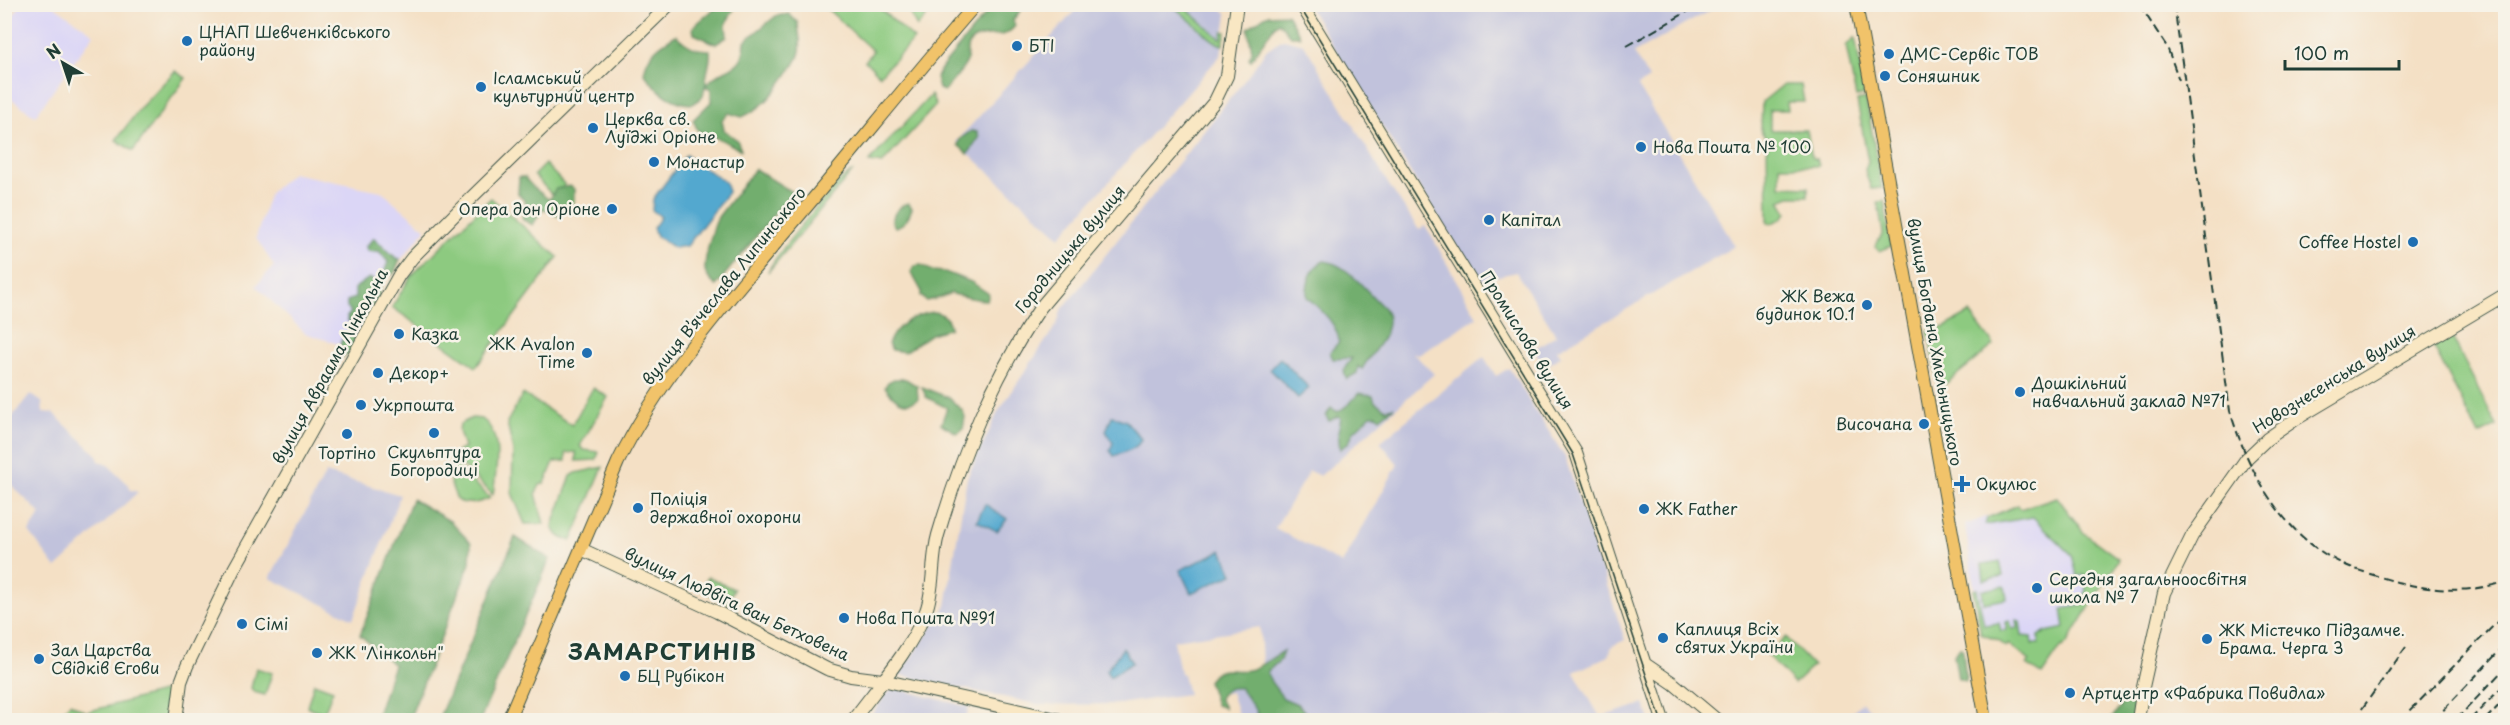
<svg xmlns="http://www.w3.org/2000/svg" width="2510" height="725" viewBox="0 0 2510 725" font-family="'Playpen Sans',sans-serif">
<style>
.built{fill:#dbd6f6}
.industrial{fill:#c1c2dc}
.green{fill:#8dca80;stroke:#56845a;stroke-width:1.5}
.forest{fill:#72ae6e;stroke:#487651;stroke-width:1.5}
.water{fill:#52a8cf;stroke:#387282;stroke-width:1.5}
.lines{fill:none;stroke-linecap:round;stroke-linejoin:round}
.secondary-casing{stroke:#3f554a;stroke-width:14}
.primary-casing{stroke:#3f554a;stroke-width:14}
.secondary{stroke:#f9e7c3;stroke-width:12}
.primary{stroke:#f1c36a;stroke-width:12}
.tram{stroke:#1f3d34;stroke-width:1.5}
.rail{stroke:#1f3d34;stroke-width:2;stroke-dasharray:9 4.5;stroke-linecap:butt}
.poi-dot{fill:#1f6fb2;stroke:#f7f3e8;stroke-width:2}
.labels{text-anchor:middle;stroke-width:5;stroke-linejoin:round;paint-order:stroke}
.poi-label{font-size:16px;fill:#1f3d34;stroke:#f7f3e8;text-anchor:start}
.street-label{font-size:16px;fill:#1f3d34;stroke:#f7f3e8}
.district-label{font-size:22px;font-weight:bold;letter-spacing:1.5px;fill:#1f3d34;stroke:#f7f3e8}
</style>
<rect width="100%" height="100%" fill="#f7f3e8"/>
<filter id="ink" filterUnits="userSpaceOnUse"><feTurbulence type="fractalNoise" baseFrequency=".0167" numOctaves="2"/><feDisplacementMap in="SourceGraphic" scale="12" xChannelSelector="R" yChannelSelector="G"/><feConvolveMatrix kernelMatrix="1 2 1 2 8 2 1 2 1" color-interpolation-filters="sRGB"/></filter>
<filter id="wash" filterUnits="userSpaceOnUse"><feTurbulence type="fractalNoise" baseFrequency=".008" numOctaves="4" result="noise"/><feDisplacementMap in="SourceGraphic" scale="24" xChannelSelector="R" yChannelSelector="G"/><feGaussianBlur stdDeviation="1.35" result="paint"/><feColorMatrix in="noise" values="0 0 0 0 0 0 0 0 0 0 0 0 0 0 0 0 0 1.4 0 .05"/><feComposite in="paint" operator="in"/></filter>
<g filter="url(#wash)">
<rect width="100%" height="100%" fill="#f4e0c5"/>
<!-- built -->
<path class="built" d="M21,5H53L94,34L35,116L5,94V27Z
M292,173L381,191L426,229L386,278L350,348L305,333L256,286L274,266L256,238L269,194Z
M2057,497L2084,533L2119,559L2067,644L2061,647L2042,676L2027,665L2030,661L2008,644L2006,647L1999,641L1981,634L1965,525L2018,505L2020,509Z"/>
<!-- industrial -->
<path class="industrial" d="M1313,4L1720,5L1634,53L1649,79L1638,86L1735,246L1557,350L1561,356L1545,367L1534,349L1556,335L1516,272L1477,281L1309,7Z
M1080,5H1215L1227,14L1221,55L1060,237L956,142Z
M1283,39L1304,44L1389,185L1419,230L1425,226L1428,230L1477,317L1418,355L1412,352L1434,374L1320,476L1309,471L1275,528L1342,564L1398,464L1380,442L1484,357L1496,376L1509,368L1565,457L1625,640L1612,646L1609,656L1574,672L1600,717L1644,704L1650,720H1230L1228,717L1238,714L1231,692L1222,694L1217,678L1262,666L1260,627L1174,640L1180,673L1183,674L1188,694L1118,704L1041,705L900,675L946,606L967,478L998,412L1057,324L1061,311L1251,72L1266,50Z
M30,394L42,402L43,412L53,413L97,455L99,461L106,463L129,485L130,490L138,492L56,568L29,532L41,514L5,479V426Z
M326,473L400,495L353,619L270,578Z
M894,688L969,707L966,720H868L885,696Z
M1862,702L1881,720H1851L1847,717Z"/>
<!-- green -->
<path class="green" d="M823,5H876L914,39L880,75L865,61L873,51Z
M905,5H937L917,27Z
M1171,5H1182L1221,39L1223,31L1226,32L1223,45C1212,44 1185,13 1171,5Z
M1855,37L1865,95L1856,97L1846,46Z
M175,71L186,78L133,151L116,140L141,107Z
M1783,85H1801L1804,102H1787L1788,110H1770V130H1807L1812,158L1817,159L1819,166H1780V186L1808,187V196H1790L1780,200L1787,212C1784,219 1775,223 1768,223L1767,140L1761,131L1762,102Z
M931,95L936,105L882,164L869,162Z
M1866,99L1882,188L1871,189L1865,170L1868,161L1857,101Z
M545,164L565,185L553,196L534,175Z
M852,172L768,272C772,259 840,176 852,172Z
M491,198L558,257L476,367L392,307L411,276Z
M1884,201L1891,246L1880,251L1875,247L1883,233L1878,202Z
M1970,313L1994,345L1939,389L1928,331L1945,327Z
M2448,329L2497,426L2479,435L2430,340Z
M593,388L608,397L580,446L584,450L599,452L596,460L576,461V452L566,453V461L554,462L545,483L540,485L536,493L544,524H525L512,493L513,450L507,422L523,394L572,425Z
M472,418L482,419C504,434 496,473 493,495L452,455L464,448L459,431L460,424Z
M453,462L490,498C479,503 468,506 457,500L450,482Z
M603,467L572,540C561,540 555,535 553,525L571,476L576,473Z
M2057,497L2084,533L2119,559L2067,644L2061,647L2042,675L2027,665L2030,661L2008,644L2006,647L1999,641L1981,634L1973,590L1977,589L1984,625L1999,623L2001,631L2007,630L2006,622L2010,621L2012,629L2018,628L2017,620L2020,621L2022,636L2031,637L2032,644H2039V636L2046,632L2065,628L2062,609L2084,605L2086,585L2084,575L2077,576L2072,555L2033,517L1985,525L1987,518L2018,505L2020,509Z
M2000,561L2003,576L1984,580L1982,564Z
M708,577L734,589L727,603L701,590Z
M2005,586L2007,599L1984,603L1982,590Z
M1786,637L1813,666L1794,684L1767,655Z
M256,668L272,673L265,695L254,692L251,688Z
M314,683L333,690L324,713L307,707Z
M173,689L168,720H55L70,703L86,712Z"/>
<!-- forest -->
<path class="forest" d="M994,4L1025,5L1013,20L1015,26C1003,42 987,31 973,40C964,46 968,53 967,61C966,66 948,87 944,91L939,89L936,77L943,66Z
M724,5H736L726,24L727,37L716,44L694,34L693,27L713,10Z
M789,14L798,23C798,32 802,43 800,51C798,62 792,67 786,76C774,94 763,108 742,117L729,113L722,120L724,130L737,140L741,150L722,140L698,131L693,120L711,102V89L705,86L703,96L693,104C671,104 656,90 644,73C647,53 659,45 676,35C687,46 695,50 710,50C712,63 705,72 706,85C722,64 744,75 745,41L776,16Z
M1287,14L1300,36H1290L1279,22L1275,25L1251,60L1249,58L1252,51L1248,28L1266,15Z
M971,131L977,132L979,138L968,154L958,145L960,139Z
M755,169L792,192L716,286C711,281 706,277 705,270C704,258 713,228 718,217Z
M519,177H525C530,187 541,192 549,200L556,189L570,186L574,189V202L570,207H563L561,214L557,216L550,210L542,209L533,225L523,220L522,216L526,208L525,201L518,194Z
M908,203L912,208C909,217 905,225 895,227L892,221C894,212 898,206 908,203Z
M374,238L396,258L400,259L394,274L391,275L385,270L388,262L378,250L376,252L367,251L366,246Z
M1324,261C1349,264 1366,292 1384,308C1398,330 1372,350 1362,369L1358,366L1357,373L1347,379C1341,369 1346,367 1352,358L1333,359L1330,352L1339,342C1338,324 1320,309 1307,297C1306,284 1311,267 1324,261Z
M921,265L932,271L945,272L971,282L989,294L987,300C982,301 955,295 951,293L939,298L926,301L921,296V290L911,272L915,266Z
M369,278L381,284L379,296L362,324L348,321L347,317L351,312L347,307V301L355,298V288Z
M933,312C943,313 949,318 950,328L931,334L905,352L892,350L888,344C896,325 913,315 933,312Z
M348,335L355,337C356,347 348,356 339,358L341,341Z
M894,379H906L917,386L918,399C904,409 894,399 885,387L888,382Z
M922,387L949,398L963,411L965,417L963,429L957,433L941,424L947,408L926,397Z
M1359,393L1373,396L1375,402L1386,409L1394,407L1380,418L1377,415H1371L1353,432L1349,442L1340,449L1338,432L1341,418L1338,416L1329,421L1326,416L1331,408L1338,412L1350,403Z
M412,499L450,521L471,543L470,563L409,720H375L394,665L360,635Z
M515,537L550,559L480,720H438Z
M1960,647L1963,650L1966,681L1958,679L1954,655Z
M1283,651L1280,660L1267,672L1271,682L1283,698L1297,704L1313,720H1254L1257,712L1240,688C1230,687 1224,689 1219,698L1224,708L1216,705L1208,681C1221,663 1231,673 1248,670C1259,668 1273,657 1283,651Z
M2125,699L2135,704L2132,720H2111Z"/>
<!-- water -->
<path class="water" d="M686,155L726,183L728,192L687,246L674,248L656,236L653,228L661,217L652,210L653,199Z
M1280,358L1309,388L1298,398L1270,369Z
M1112,416L1126,421L1141,439C1138,449 1124,452 1114,456L1110,450L1113,443L1106,431Z
M985,504L1007,519L997,531L977,521Z
M1222,550L1233,574L1191,593L1180,570Z
M1123,648L1132,663L1110,677L1106,671Z"/>
</g>
<g filter="url(#ink)">
<g class="lines">
<!-- secondary casing -->
<g class="secondary-casing">
<path id="secondary" d="M1301,4L1576,453L1663,720
M581,549L717,612L827,669L851,676L882,680L1061,720
M1645,664L1673,683L1717,720
M176,720L181,682L187,666L234,569L399,275L412,258L472,197L670,4
M853,720C878,686 910,651 926,611C935,587 931,560 938,535C962,454 992,379 1040,308L1215,101L1227,76L1237,4
M2138,720L2143,687L2164,593L2192,536L2247,458L2267,439L2296,419L2506,294"/>
</g>
<!-- primary casing -->
<g class="primary-casing">
<path id="primary" d="M1856,4L1986,720
M508,720L618,462C660,376 731,297 792,224C854,151 913,76 976,4"/>
</g>
<!-- secondary -->
<use href="#secondary" class="secondary"/>
<!-- primary -->
<use href="#primary" class="primary"/>
<!-- tram -->
<path class="tram" d="M1298,4L1573,454L1661,720"/>
<!-- rail -->
<path class="rail" d="M2139,4L2167,47L2179,80
M2174,4L2230,411C2247,467 2277,525 2328,556C2349,569 2374,575 2397,582C2433,591 2470,594 2506,581
M1627,46L1701,4
M2354,720L2406,647
M2401,720L2506,613
M2434,720L2506,644
M2456,720L2506,667
M2470,720L2506,683
M2485,720L2506,698"/>
</g>
</g>
<!-- markers -->
<g class="poi-dot">
<circle cx="187" cy="41" r="6"/>
<circle cx="1017" cy="46" r="6"/>
<circle cx="1889" cy="54" r="6"/>
<circle cx="1885" cy="76" r="6"/>
<circle cx="481" cy="87" r="6"/>
<circle cx="593" cy="128" r="6"/>
<circle cx="1641" cy="147" r="6"/>
<circle cx="654" cy="162" r="6"/>
<circle cx="612" cy="209" r="6"/>
<circle cx="1489" cy="220" r="6"/>
<circle cx="2413" cy="242" r="6"/>
<circle cx="1867" cy="305" r="6"/>
<circle cx="399" cy="334" r="6"/>
<circle cx="587" cy="353" r="6"/>
<circle cx="378" cy="373" r="6"/>
<circle cx="2020" cy="392" r="6"/>
<circle cx="361" cy="405" r="6"/>
<circle cx="1924" cy="424" r="6"/>
<circle cx="434" cy="433" r="6"/>
<circle cx="347" cy="434" r="6"/>
<path d="M1959 475h6v6h6v6h-6v6h-6v-6h-6v-6h6z"/>
<circle cx="638" cy="508" r="6"/>
<circle cx="1644" cy="509" r="6"/>
<circle cx="2037" cy="588" r="6"/>
<circle cx="844" cy="618" r="6"/>
<circle cx="242" cy="624" r="6"/>
<circle cx="1663" cy="638" r="6"/>
<circle cx="2207" cy="639" r="6"/>
<circle cx="317" cy="653" r="6"/>
<circle cx="39" cy="659" r="6"/>
<circle cx="625" cy="676" r="6"/>
<circle cx="2070" cy="693" r="6"/>
</g>
<g class="labels">
<!-- poi labels -->
<g class="poi-label">
<text x="199" y="38">ЦНАП Шевченківського<tspan x="199" dy="18">району</tspan></text>
<text x="1029" y="52">БТІ</text>
<text x="1901" y="60">ДМС-Сервіс ТОВ</text>
<text x="1897" y="82">Соняшник</text>
<text x="493" y="84">Ісламський<tspan x="493" dy="18">культурний центр</tspan></text>
<text x="605" y="125">Церква св.<tspan x="605" dy="18">Луїджі Оріоне</tspan></text>
<text x="1653" y="153">Нова Пошта № 100</text>
<text x="666" y="168">Монастир</text>
<text x="600" y="215" text-anchor="end">Опера дон Оріоне</text>
<text x="1501" y="226">Капітал</text>
<text x="2401" y="248" text-anchor="end">Coffee Hostel</text>
<text x="1855" y="302" text-anchor="end">ЖК Вежа<tspan x="1855" dy="18">будинок 10.1</tspan></text>
<text x="411" y="340">Казка</text>
<text x="575" y="350" text-anchor="end">ЖК Avalon<tspan x="575" dy="18">Time</tspan></text>
<text x="390" y="379">Декор+</text>
<text x="2032" y="389">Дошкільний<tspan x="2032" dy="18">навчальний заклад №71</tspan></text>
<text x="373" y="411">Укрпошта</text>
<text x="1912" y="430" text-anchor="end">Височана</text>
<text x="434" y="458" text-anchor="middle">Скульптура<tspan x="434" dy="18">Богородиці</tspan></text>
<text x="347" y="459" text-anchor="middle">Тортіно</text>
<text x="1976" y="490">Окулюс</text>
<text x="650" y="505">Поліція<tspan x="650" dy="18">державної охорони</tspan></text>
<text x="1656" y="515">ЖК Father</text>
<text x="2049" y="585">Середня загальноосвітня<tspan x="2049" dy="18">школа № 7</tspan></text>
<text x="856" y="624">Нова Пошта №91</text>
<text x="254" y="630">Сімі</text>
<text x="1675" y="635">Каплиця Всіх<tspan x="1675" dy="18">святих України</tspan></text>
<text x="2219" y="636">ЖК Містечко Підзамче.<tspan x="2219" dy="18">Брама. Черга 3</tspan></text>
<text x="51" y="656">Зал Царства<tspan x="51" dy="18">Свідків Єгови</tspan></text>
<text x="329" y="659">ЖК "Лінкольн"</text>
<text x="637" y="682">БЦ Рубікон</text>
<text x="2082" y="699">Артцентр «Фабрика Повидла»</text>
</g>
<!-- street labels -->
<g class="street-label">
<text transform="translate(1070 249) rotate(-50)" y="6">Городницька вулиця</text>
<text transform="translate(724 286) rotate(-51)" y="6">вулиця Вʼячеслава Липинського</text>
<text transform="translate(1527 340) rotate(58)" y="6">Промислова вулиця</text>
<text transform="translate(1935 342) rotate(80)" y="6">вулиця Богдана Хмельницького</text>
<text transform="translate(330 366) rotate(-61)" y="6">вулиця Авраама Лінкольна</text>
<text transform="translate(2334 379) rotate(-32)" y="6">Новознесенська вулиця</text>
<text transform="translate(737 604) rotate(25)" y="6">вулиця Людвіга ван Бетховена</text>
</g>
<!-- district labels -->
<g class="district-label">
<text x="663" y="660">ЗАМАРСТИНІВ</text>
</g>
</g>
<!-- margin -->
<rect width="2510" height="725" fill="none" stroke="#f7f3e8" stroke-width="24"/>
<!-- north arrow -->
<g transform="translate(63 63) rotate(321)" stroke="#f7f3e8" stroke-width="4.5" paint-order="stroke">
<path d="M0-4.5L10 22L0 15L-10 22Z" fill="#1f3d34"/>
<text y="-9" font-size="16" font-weight="bold" text-anchor="middle" fill="#1f3d34">N</text>
</g>
<!-- scale -->
<path d="M2285 60v9h114v-9" fill="none" stroke="#1f3d34" stroke-width="3"/>
<text x="2294" y="60" font-size="18" fill="#1f3d34" stroke="#f7f3e8" stroke-width="4.5" paint-order="stroke">100 m</text>
</svg>
